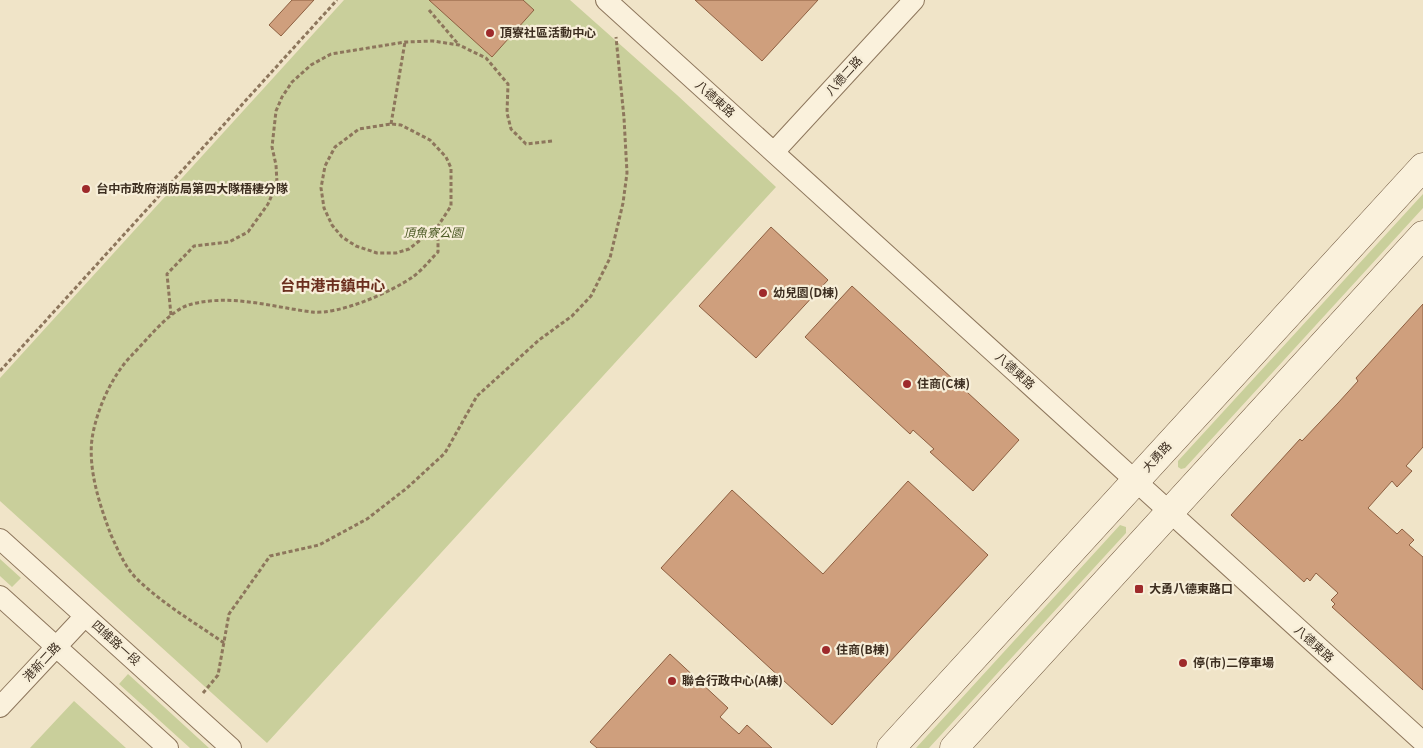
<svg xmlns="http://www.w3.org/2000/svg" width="1423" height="748" viewBox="0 0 1423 748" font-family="Georgia,'Noto Sans TC',serif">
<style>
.green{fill:#c9cf9b}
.building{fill:#cf9f7d;stroke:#8d5f41}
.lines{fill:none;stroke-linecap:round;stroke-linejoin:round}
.street-casing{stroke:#8d765c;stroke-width:22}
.secondary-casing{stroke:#6f573f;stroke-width:29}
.path{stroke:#8d765c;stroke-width:3;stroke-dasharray:4 2.5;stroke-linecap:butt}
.street{stroke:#faf1dc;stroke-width:20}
.secondary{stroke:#faf1dc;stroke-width:28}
.poi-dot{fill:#9e2a2b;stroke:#f7eed8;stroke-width:2}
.labels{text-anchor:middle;stroke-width:4.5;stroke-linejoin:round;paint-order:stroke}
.poi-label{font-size:12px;font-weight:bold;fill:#3d2e20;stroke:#f7eed8;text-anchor:start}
.street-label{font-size:12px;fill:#3d2e20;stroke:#f7eed8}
.park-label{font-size:12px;font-style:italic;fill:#4d5a26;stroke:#f7eed8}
.quarter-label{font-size:15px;font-weight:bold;fill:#6b2e1e;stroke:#f7eed8}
</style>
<rect width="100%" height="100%" fill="#f0e4c8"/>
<!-- green -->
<path class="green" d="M344,0H570L677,95L776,187L267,743L0,501V378Z
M1423,194V208L1185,468L1181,469L1178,467V461Z
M1120,525L1126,527V533L929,748H916Z
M0,559L21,578L12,587L0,576Z
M128,674L209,748H190L119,684Z
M74,701L126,748H30Z"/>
<!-- building -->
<path class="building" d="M292,0H314L281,36L269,25Z
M429,0H523L534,10L492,57Z
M695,0H818L762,61Z
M771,227L828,280L756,358L699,306Z
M852,286L1019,440L973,491L930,452L934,449L913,430L910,434L805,337Z
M1423,304V447L1406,466L1412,471L1397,487L1392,481L1368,508L1397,534L1402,529L1414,540L1409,545L1423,557V690L1332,607L1335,604L1331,600L1338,593L1316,573L1310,581L1307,578L1304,582L1231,515L1300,439L1302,441L1338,403L1358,381L1356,378Z
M908,481L988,555L832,725L661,568L732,490L823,574Z
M670,654L728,708L720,717L739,734L747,725L772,748H597L590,742Z"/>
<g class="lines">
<!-- street casing -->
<g class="street-casing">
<path id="street" d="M606,0L1423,742
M774,152L914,0
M0,539L231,748
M0,596L168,748
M0,707L85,616"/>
</g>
<!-- secondary casing -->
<g class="secondary-casing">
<path id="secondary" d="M891,748L1423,167
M954,748L1423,235"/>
</g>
<!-- path -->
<path class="path" d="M429,10L459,45
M391,124L405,42
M171,315L167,274L194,246L229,242L248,232L268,204L277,183L276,165L272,147L276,111L282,97L292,82L311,65L331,54L405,42L433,41L459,45L486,58L508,84L507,113L511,129L526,144L553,141
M0,371L337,0
M224,643C194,622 161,603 135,577C124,565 118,550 111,535C100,506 88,470 92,439C96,411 112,375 132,355C148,339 170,309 192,304C233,294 272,307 312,312C339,315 392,292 414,276C423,269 430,260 438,252V226L451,206V168L446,157L430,140L401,125L391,124L359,129L335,147L325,166L321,188L324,208L332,225L342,237L356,246L377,253H396L409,249L438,226
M203,693L218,675L229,614L270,556L319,545L367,519L407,488L445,453L477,396L539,340L572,316L591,296L610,258L623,203L627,173L624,118L616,37"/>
<!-- street -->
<use href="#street" class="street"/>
<!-- secondary -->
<use href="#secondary" class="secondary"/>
</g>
<!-- markers -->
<g class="poi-dot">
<circle cx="490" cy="33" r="5"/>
<circle cx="86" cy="189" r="5"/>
<circle cx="763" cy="293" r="5"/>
<circle cx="907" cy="384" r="5"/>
<rect x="1134" y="584" width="10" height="10" rx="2.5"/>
<circle cx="826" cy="650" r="5"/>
<circle cx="1183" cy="663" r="5"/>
<circle cx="672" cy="681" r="5"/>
</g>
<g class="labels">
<!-- poi labels -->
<g class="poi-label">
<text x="500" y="37">頂寮社區活動中心</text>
<text x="96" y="193">台中市政府消防局第四大隊梧棲分隊</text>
<text x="773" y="297">幼兒園(D棟)</text>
<text x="917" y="388">住商(C棟)</text>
<text x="1149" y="593">大勇八德東路口</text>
<text x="836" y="654">住商(B棟)</text>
<text x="1193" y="667">停(市)二停車場</text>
<text x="682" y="685">聯合行政中心(A棟)</text>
</g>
<!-- street labels -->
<g class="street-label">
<text transform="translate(844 76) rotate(-48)" y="4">八德二路</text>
<text transform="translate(715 99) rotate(42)" y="4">八德東路</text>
<text transform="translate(1015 371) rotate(42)" y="4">八德東路</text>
<text transform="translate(1157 457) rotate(-47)" y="4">大勇路</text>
<text transform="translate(116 643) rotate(42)" y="4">四維路一段</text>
<text transform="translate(1314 644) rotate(42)" y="4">八德東路</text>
<text transform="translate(42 662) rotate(-47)" y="4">港新二路</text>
</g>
<!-- park labels -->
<g class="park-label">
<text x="433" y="237">頂魚寮公園</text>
</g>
<!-- quarter labels -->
<g class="quarter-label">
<text x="333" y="291">台中港市鎮中心</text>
</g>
</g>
</svg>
